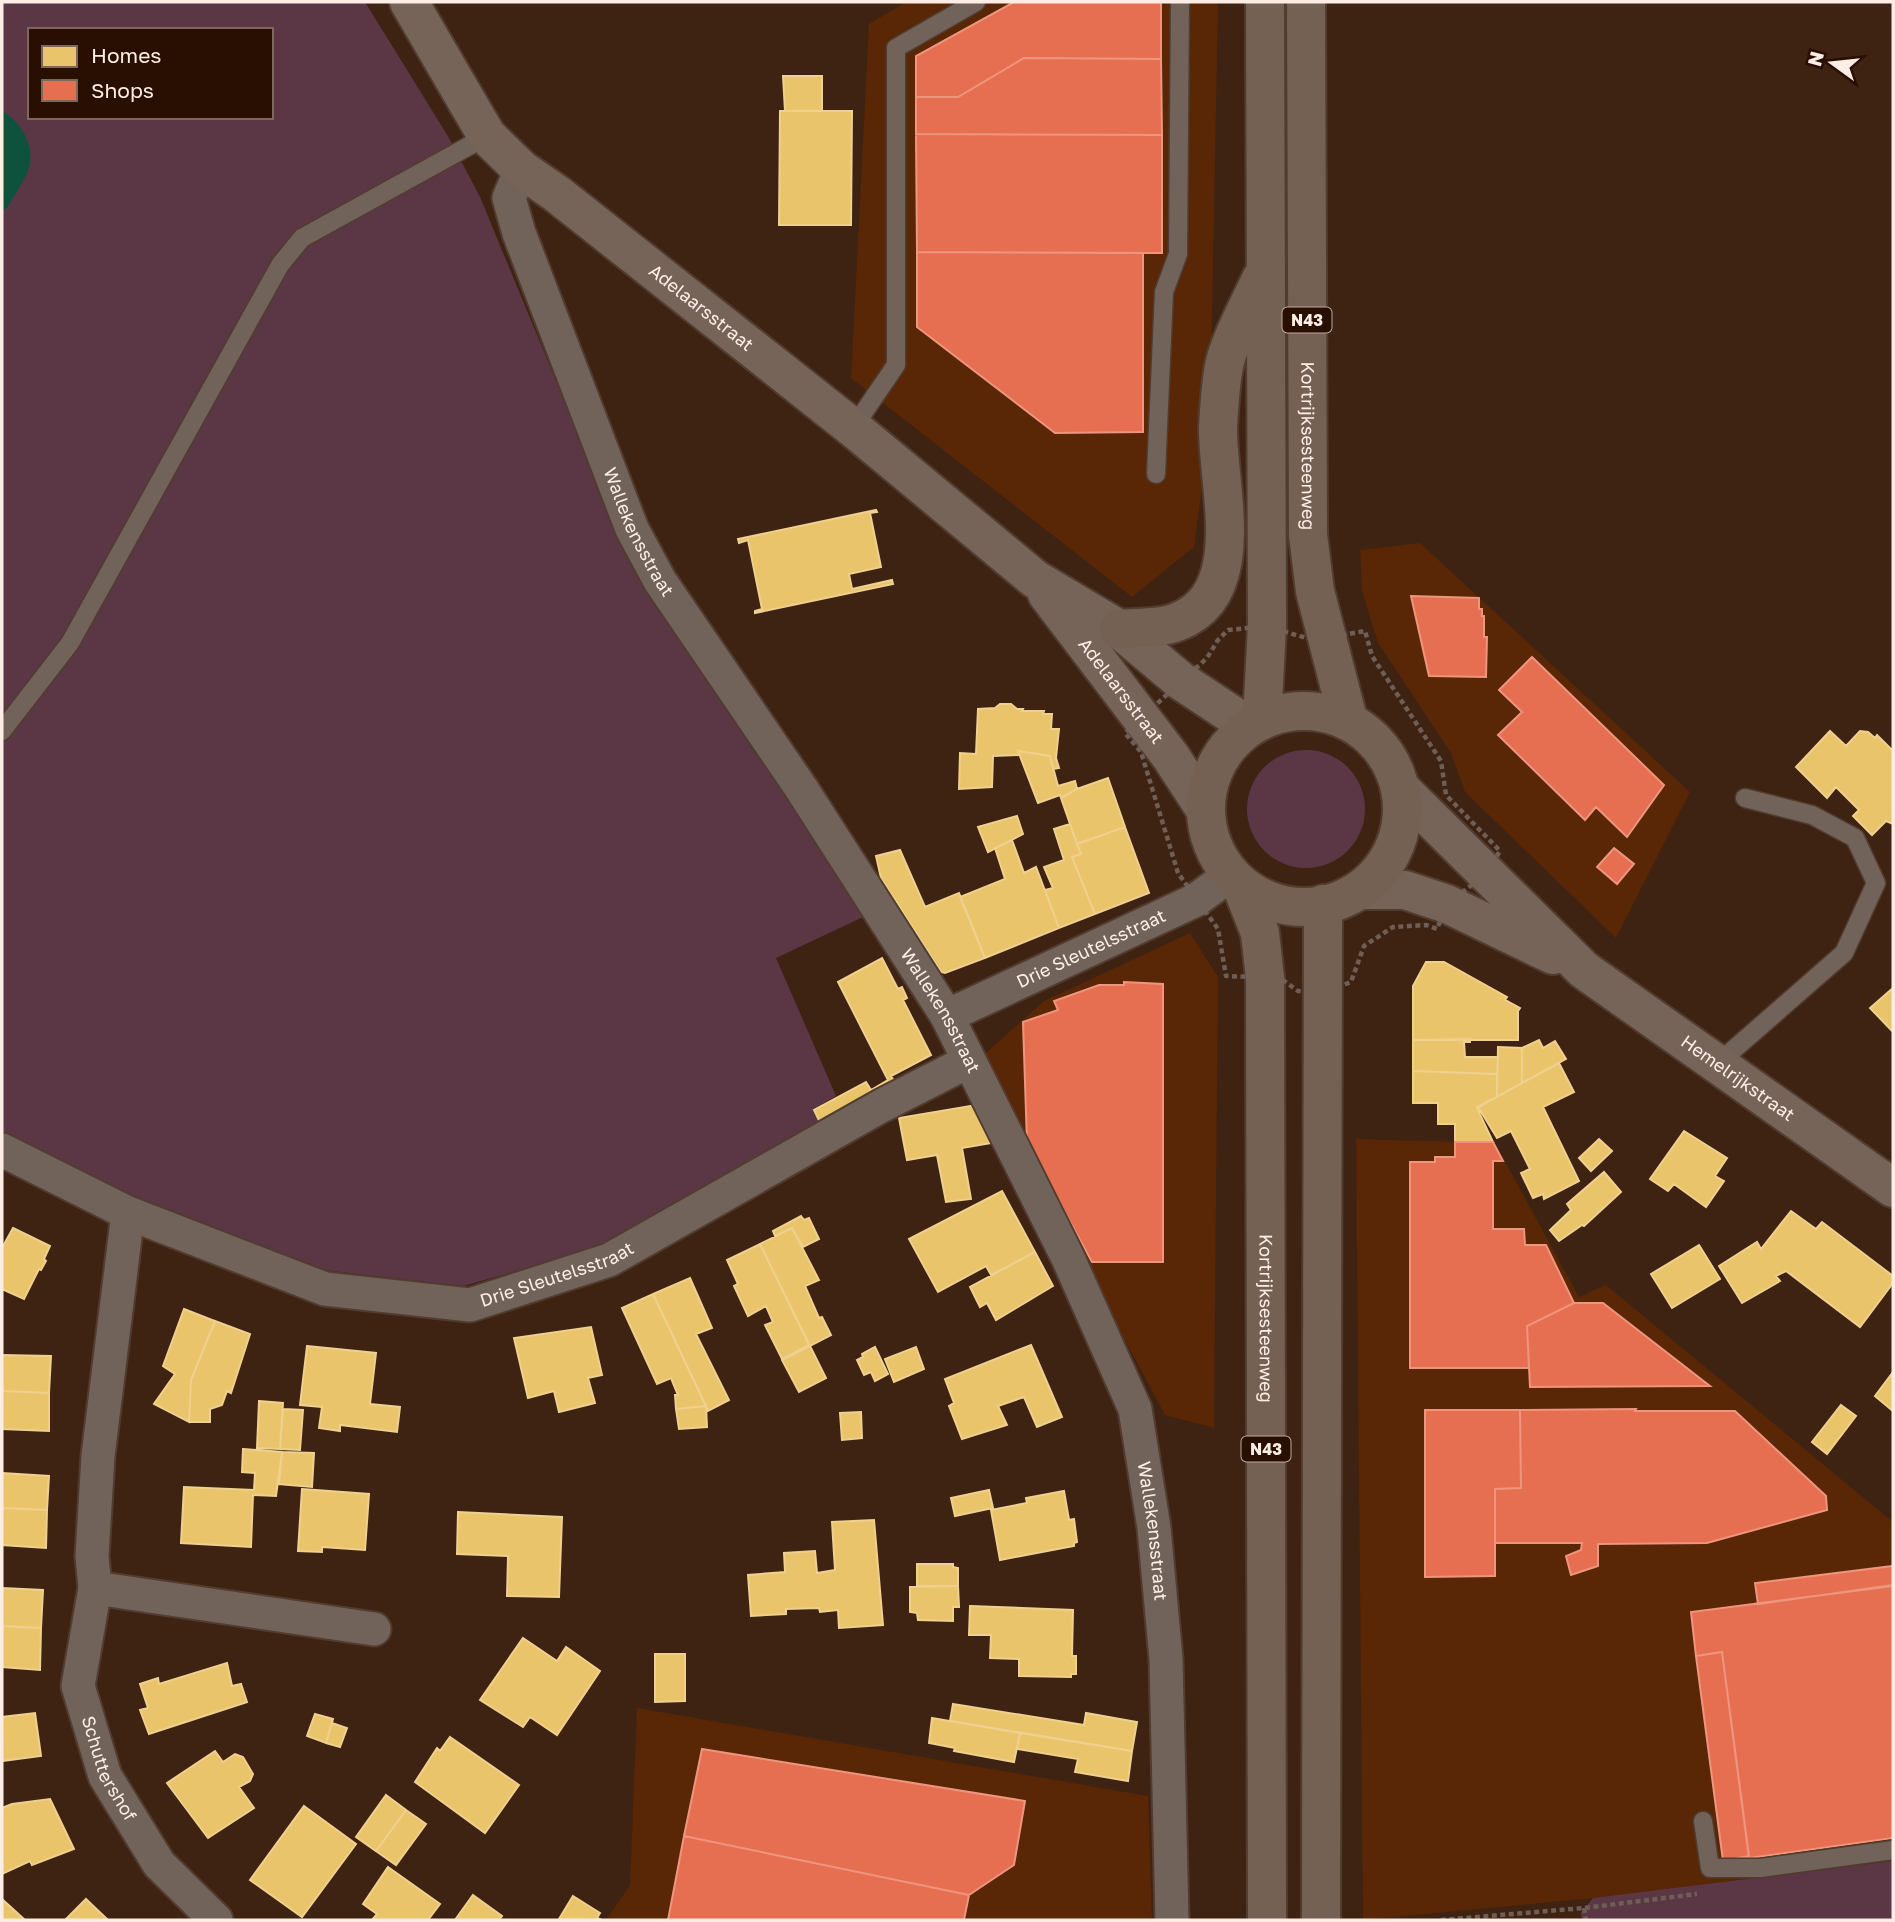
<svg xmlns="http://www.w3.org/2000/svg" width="1895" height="1922" viewBox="0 0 1895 1922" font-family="'Golos Text',sans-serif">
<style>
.built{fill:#592606}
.green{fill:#5b3746;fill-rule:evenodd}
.water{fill:#0e513c}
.homes{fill:#e9c46a;stroke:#efd08f;stroke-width:2}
.shops{fill:#e76f51;stroke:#ee957d;stroke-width:2}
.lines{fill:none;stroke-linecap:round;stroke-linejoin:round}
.lane-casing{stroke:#513c2f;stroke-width:21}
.street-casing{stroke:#513c2f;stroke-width:37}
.secondary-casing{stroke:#513c2f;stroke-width:42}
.primary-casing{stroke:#513c2f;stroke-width:42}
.path{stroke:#6e5e55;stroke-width:4.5;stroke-dasharray:5 3.5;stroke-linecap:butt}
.lane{stroke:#72635a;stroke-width:18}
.street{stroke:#72635a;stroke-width:33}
.secondary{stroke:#766459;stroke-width:38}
.primary{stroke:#756054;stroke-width:38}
.labels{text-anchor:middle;stroke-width:7;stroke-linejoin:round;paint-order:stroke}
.shield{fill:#290e02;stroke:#bdaaa1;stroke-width:2}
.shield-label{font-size:16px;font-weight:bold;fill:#fdede5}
.street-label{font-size:18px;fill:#fdede5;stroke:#290e02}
</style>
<rect width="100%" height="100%" fill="#3e2312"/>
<!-- built -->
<path class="built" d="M906,2H1218L1210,425L1194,547L1132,597L851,378L869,24Z
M1420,543L1690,792L1616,938L1465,792L1451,753L1378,643L1362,591L1360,550Z
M1190,933L1218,977L1214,1428L1165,1415L1081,1258L983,1059L986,1053L1044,1001Z
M1356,1139L1495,1143L1579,1297L1606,1285L1893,1522V1863L1594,1898L1363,1920Z
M637,1708L1148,1796L1152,1920H606L630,1885Z"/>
<!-- green -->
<path class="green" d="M2,2H365L449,138L480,197L614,521L760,749L863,917L776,958L836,1096L813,1109L821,1126L594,1249L463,1286L306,1268L123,1200L2,1138ZM30,30H271V117H30Z
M1247 809a59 59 0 1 1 118 0a59 59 0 1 1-118 0Z
M1893,1861V1920H1582L1581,1913L1593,1898Z"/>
<!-- water -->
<path class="water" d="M2,111C19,120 33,142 30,162C29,175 14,196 7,208L2,212Z"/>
<!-- homes -->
<path class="homes" d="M783,76H822V111H785Z
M780,111H852L851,225H779Z
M876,510L877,512L870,513L881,567L849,574L852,589L892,580L893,584L755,613V611L762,609L748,540L739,543L738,539Z
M1000,704H1011L1017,709H1023L1022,711H1044L1043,714H1052L1051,729H1059L1056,758L1059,768L1053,769L1050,756L1018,751L1020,755L993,756L992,787L959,789L960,753L976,754L978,709L995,708Z
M1830,731L1846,746L1860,731L1868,732L1875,738L1877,735L1893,751V824L1886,821L1872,835L1853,816L1859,810L1836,787L1827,798L1796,767Z
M1018,751L1050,756L1058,786L1075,781L1077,789L1061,798L1060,795L1038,803Z
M1108,778L1125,827L1077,844L1061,798L1077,789Z
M1017,816L1023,834L988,852L978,827Z
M1070,824L1081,854L1072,857L1095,914L1059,928L1045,890L1053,888L1044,867L1064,860L1054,829Z
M1125,827L1149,893L1095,914L1072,857L1081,854L1077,844Z
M1012,840L1024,873L1036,867L1059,928L985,958L960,897L1005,879L995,848Z
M900,850L925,907L959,893L985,958L945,973L941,972L881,878L876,856Z
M882,958L898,989L902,987L907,998L903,1000L931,1055L891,1076L899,1089L823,1129L814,1110L866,1082L871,1090L888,1080L838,982Z
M1426,962H1444L1507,997L1505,1000L1520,1008L1518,1011V1040H1413V986Z
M1893,988V1032L1870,1008Z
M1470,1039V1042H1464L1465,1057H1498L1497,1074L1413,1071V1040Z
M1539,1040L1543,1048L1555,1041L1566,1059L1522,1083V1048Z
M1498,1047L1522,1048V1083L1497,1097Z
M1559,1063L1574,1092L1543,1107L1579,1181L1544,1199L1543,1194L1533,1198L1521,1173L1530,1169L1511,1131L1497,1138L1478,1107Z
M1413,1071L1497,1074V1097L1477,1108L1493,1142H1455V1124H1438V1103H1413Z
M976,1105L997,1142L962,1148L971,1199L946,1202L937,1155L907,1160L899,1118Z
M1684,1131L1727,1158L1715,1176L1724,1181L1706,1207L1674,1184L1668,1191L1650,1179Z
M1599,1139L1612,1151L1591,1171L1579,1158Z
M1604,1172L1621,1192L1584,1226L1582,1225L1559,1241L1550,1230L1571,1210L1567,1204Z
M1002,1191L1035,1252L991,1275L986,1266L938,1292L909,1239Z
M1791,1211L1816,1229L1822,1222L1893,1276V1283L1860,1327L1786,1271L1776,1276L1780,1281L1742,1303L1719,1266L1757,1242L1761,1249Z
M801,1216L804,1220L809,1218L819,1239L803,1247L792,1228L775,1236L773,1231Z
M13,1228L50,1246L44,1259L46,1261L41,1270L39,1269L24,1299L2,1289V1248Z
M792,1228L819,1280L805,1286L819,1318L822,1317L831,1335L810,1346L760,1244Z
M760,1244L809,1345L782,1359L765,1325L773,1322L766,1306L748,1316L734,1286L738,1284L727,1260Z
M1699,1245L1720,1279L1672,1308L1651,1274Z
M1035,1252L1053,1286L996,1320L987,1303L980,1307L970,1287Z
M690,1278L712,1328L696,1334L729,1400L708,1411L653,1294Z
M653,1294L706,1406L676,1409L675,1395H678L671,1378L657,1384L622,1308Z
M184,1309L215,1321L191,1380L189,1422L154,1404L175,1374L163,1366Z
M215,1321L250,1334L231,1393L227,1391L222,1405L210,1409V1422H189L191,1380Z
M591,1327L602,1375L588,1378L595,1403L559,1412L554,1391L528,1398L514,1338Z
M1031,1345L1062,1417L1037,1427L1024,1397L998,1406L1007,1425L962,1439L949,1406L954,1403L945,1379Z
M307,1346L376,1353L370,1404L400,1407L397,1432L340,1425V1431L319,1428L322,1407L300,1405Z
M810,1346L826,1378L799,1392L782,1360Z
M875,1347L888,1374L875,1381L871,1372L864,1375L857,1360L863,1357L862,1354Z
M916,1347L924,1369L894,1382L885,1359Z
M2,1355L51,1356L49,1393L2,1391Z
M1893,1372V1411L1875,1396Z
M2,1391L49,1393V1431L2,1429Z
M259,1401L283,1403L280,1449L257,1448Z
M1841,1405L1856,1416L1827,1454L1812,1442Z
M706,1406L707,1427L679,1429L676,1409Z
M283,1409L303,1410L300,1450L280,1449Z
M861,1412L862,1438L842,1440L840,1413Z
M243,1449L282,1452L276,1496L253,1495L251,1547L181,1543L184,1487L254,1490L255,1473L242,1472Z
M282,1452L314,1453L312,1487L279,1484Z
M2,1473L49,1476L47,1510L2,1508Z
M302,1489L369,1494L365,1550L322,1547V1552L298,1551Z
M989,1490L993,1508L955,1516L951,1498Z
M1064,1491L1069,1520L1074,1519L1077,1542L1074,1543V1546L1000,1560L991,1510L1027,1503L1026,1498Z
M2,1508L47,1510L46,1548L2,1545Z
M458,1512L562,1517L559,1597L507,1596L508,1556L457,1554Z
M874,1520L883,1625L839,1628L838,1610L820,1612L819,1608L786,1609V1614L751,1616L748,1575L785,1572L784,1553L815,1551L817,1573L835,1570L832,1522Z
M917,1564H953V1567L958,1568V1586H917Z
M958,1586L959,1607H953V1621L918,1620L917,1613L910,1612V1587Z
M2,1588L43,1590L41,1628L2,1626Z
M970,1606L1073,1610L1072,1656H1076V1674H1071V1677L1019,1676V1659L990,1658L991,1635H969Z
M2,1626L41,1628L40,1670L2,1667Z
M523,1638L557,1661L566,1647L600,1671L557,1735L530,1717L523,1727L480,1700Z
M655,1654H685V1701L655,1702Z
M227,1663L232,1686L241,1684L247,1702L149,1734L140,1710L148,1708L140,1684L158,1678L159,1684Z
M953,1704L1084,1725L1086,1713L1137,1722L1132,1751L950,1721Z
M35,1713L41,1756L2,1761V1717Z
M315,1714L333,1719L326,1743L307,1736Z
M932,1718L1020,1733L1014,1762L954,1751L955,1748L929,1743Z
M332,1723L347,1728L340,1747L326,1743Z
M1020,1733L1132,1751L1128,1781L1075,1772L1078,1759L1017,1749Z
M450,1737L519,1785L485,1833L415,1782L437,1748L440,1751Z
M215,1751L223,1762L235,1754L243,1757L253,1774L250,1781L239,1787L254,1808L208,1838L167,1783Z
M386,1795L406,1810L376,1851L356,1837Z
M50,1799L74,1849L32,1865L30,1861L2,1874V1808L12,1804Z
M304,1806L356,1844L302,1917L250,1880Z
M406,1810L426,1824L396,1865L376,1851Z
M388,1867L440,1904L428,1920H372L377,1914L363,1904Z
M473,1895L502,1916L499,1920H455Z
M573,1896L600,1913L597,1918L602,1920L559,1919Z
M2,1899L25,1920H2Z
M86,1899L108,1920H65Z"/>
<!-- shops -->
<path class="shops" d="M1014,2H1161V59L1024,58L958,97H916V56Z
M1024,58L1161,59L1162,135L916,134V97H958Z
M916,134L1162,135V253L917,252Z
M917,252L1143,253V432L1055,433L917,327Z
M1411,596L1479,598V609H1482V616H1484V637H1487L1486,677L1429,676Z
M1532,657L1664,785L1627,837L1596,807L1585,820L1498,735L1522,712L1499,690Z
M1614,848L1634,864L1617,884L1597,867Z
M1124,982L1163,984V1262H1092L1027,1143L1023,1022L1058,1010L1054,1001L1099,985H1124Z
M1455,1142H1493L1503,1161H1493V1229H1524L1525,1245H1546L1574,1303L1527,1326L1529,1368H1410V1162H1435V1157H1455Z
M1574,1303H1603L1710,1386L1530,1387L1527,1326Z
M1636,1409L1635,1411H1735L1826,1496L1827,1510L1707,1543L1598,1544V1566L1571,1575L1566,1556L1581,1550L1582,1543H1495V1489L1521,1488L1520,1410Z
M1425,1410H1520L1521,1488L1495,1489V1576L1425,1577Z
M1893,1566V1585L1758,1604L1755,1583Z
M1893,1586V1838L1749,1858L1722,1652L1696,1656L1691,1612Z
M1722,1652L1749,1856L1723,1861L1696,1656Z
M1722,1652L1749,1858L1723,1861L1696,1656Z
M702,1749L1025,1801L1014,1865L969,1895L684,1836Z
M684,1836L969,1895L964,1920H668Z"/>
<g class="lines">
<!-- lane casing -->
<g class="lane-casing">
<path id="lane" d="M853,428L896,365V48L976,2
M1156,474L1164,292L1178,254L1180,2
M2,731L70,643L280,265L302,238L487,136
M1717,1064L1844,953L1876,883L1855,838L1812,815L1745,798
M1703,1821L1710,1868H1761L1893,1850"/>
</g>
<!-- street casing -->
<g class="street-casing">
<g id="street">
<path id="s1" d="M521,169L509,198L519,233L632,529L660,581L801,788L947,1016L1068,1258L1135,1409L1154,1528L1166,1659L1172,1920"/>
<path id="s2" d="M947,1016L1196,900L1230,875"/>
<path id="s3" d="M2,1150L128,1213L325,1289L470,1305L609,1260L881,1106L969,1061"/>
<path id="s4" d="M128,1213L98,1456L92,1556L95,1588L78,1686L105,1776L159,1864L216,1920"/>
<path d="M95,1588L374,1629"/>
</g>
</g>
<!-- secondary casing -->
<g class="secondary-casing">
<g id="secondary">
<path id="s5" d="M409,2L487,136L521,169L557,194L853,428L1035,579L1119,629L1181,681L1249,726"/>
<path id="s6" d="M1047,594L1171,757L1203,806"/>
<path id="s7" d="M1402,790L1584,970L1893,1188"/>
<path d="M1362,890H1405L1447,904L1553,955"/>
</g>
</g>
<!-- primary casing -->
<g class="primary-casing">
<g id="primary">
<path id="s8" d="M1306,2L1308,535L1315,591L1348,719"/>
<path d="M1119,629C1137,627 1160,629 1177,622C1251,594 1217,486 1218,427C1219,410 1221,373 1226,358C1234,331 1249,305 1261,279"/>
<circle cx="1304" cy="809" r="98"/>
<path d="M1262,719L1267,626L1265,2"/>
<path id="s9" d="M1243,890L1260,933L1265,978L1267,1920"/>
<path d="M1321,1920L1323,904"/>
</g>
</g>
<!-- path -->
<path class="path" d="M1267,626C1281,629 1292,635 1304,637C1323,641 1346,634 1365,631L1372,656L1441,761L1446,795L1500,851L1485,875L1447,904L1437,929L1426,925L1393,927L1364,946L1351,982L1321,994L1298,991L1280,978L1226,976L1218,929L1178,873L1141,752L1125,733L1207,658L1218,640L1228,630Z
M1584,1908L1586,1920
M1441,1920L1584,1908L1697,1894"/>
<!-- lane -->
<use href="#lane" class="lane"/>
<!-- street -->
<use href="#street" class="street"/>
<!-- secondary -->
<use href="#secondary" class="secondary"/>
<!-- primary -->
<use href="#primary" class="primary"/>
</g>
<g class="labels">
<!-- shield labels -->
<g class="shield">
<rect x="1282.5" y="307.5" width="49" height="25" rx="5"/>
<rect x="1241.5" y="1436.5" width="49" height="25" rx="5"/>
</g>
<g class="shield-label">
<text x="1307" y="326">N43</text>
<text x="1266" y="1455">N43</text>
</g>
<!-- street labels -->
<g class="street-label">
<text dy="6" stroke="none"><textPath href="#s5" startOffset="430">Adelaarsstraat</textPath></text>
<text dy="6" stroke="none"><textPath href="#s8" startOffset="444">Kortrijksesteenweg</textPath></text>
<text dy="6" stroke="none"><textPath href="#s1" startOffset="390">Wallekensstraat</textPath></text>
<text dy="6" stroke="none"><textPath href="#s6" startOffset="122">Adelaarsstraat</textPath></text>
<text dy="6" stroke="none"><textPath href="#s2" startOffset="159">Drie Sleutelsstraat</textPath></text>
<text dy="6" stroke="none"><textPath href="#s1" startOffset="957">Wallekensstraat</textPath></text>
<text dy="6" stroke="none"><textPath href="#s7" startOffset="444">Hemelrijkstraat</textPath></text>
<text dy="6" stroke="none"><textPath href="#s3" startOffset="590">Drie Sleutelsstraat</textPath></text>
<text dy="6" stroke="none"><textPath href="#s9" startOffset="432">Kortrijksesteenweg</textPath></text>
<text dy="6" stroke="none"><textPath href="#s1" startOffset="1524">Wallekensstraat</textPath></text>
<text dy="6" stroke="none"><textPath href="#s4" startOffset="565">Schuttershof</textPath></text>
</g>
</g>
<!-- border -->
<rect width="1895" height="1922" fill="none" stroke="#fdede5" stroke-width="7"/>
<!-- legend -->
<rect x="28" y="28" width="245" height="91" fill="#290e02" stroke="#7e675d" stroke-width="2"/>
<rect x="42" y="46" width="35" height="21" fill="#e9c46a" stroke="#7e675d" stroke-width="2"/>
<text x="91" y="63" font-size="21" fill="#fdede5">Homes</text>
<rect x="42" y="80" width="35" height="21" fill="#e76f51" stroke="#7e675d" stroke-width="2"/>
<text x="91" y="98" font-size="21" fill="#fdede5">Shops</text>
<!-- north arrow -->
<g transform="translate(1832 63) rotate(285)" stroke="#290e02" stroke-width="5" paint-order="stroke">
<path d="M0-5L12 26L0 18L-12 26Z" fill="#fdede5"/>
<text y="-10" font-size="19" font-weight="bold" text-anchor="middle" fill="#fdede5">N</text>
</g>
</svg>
